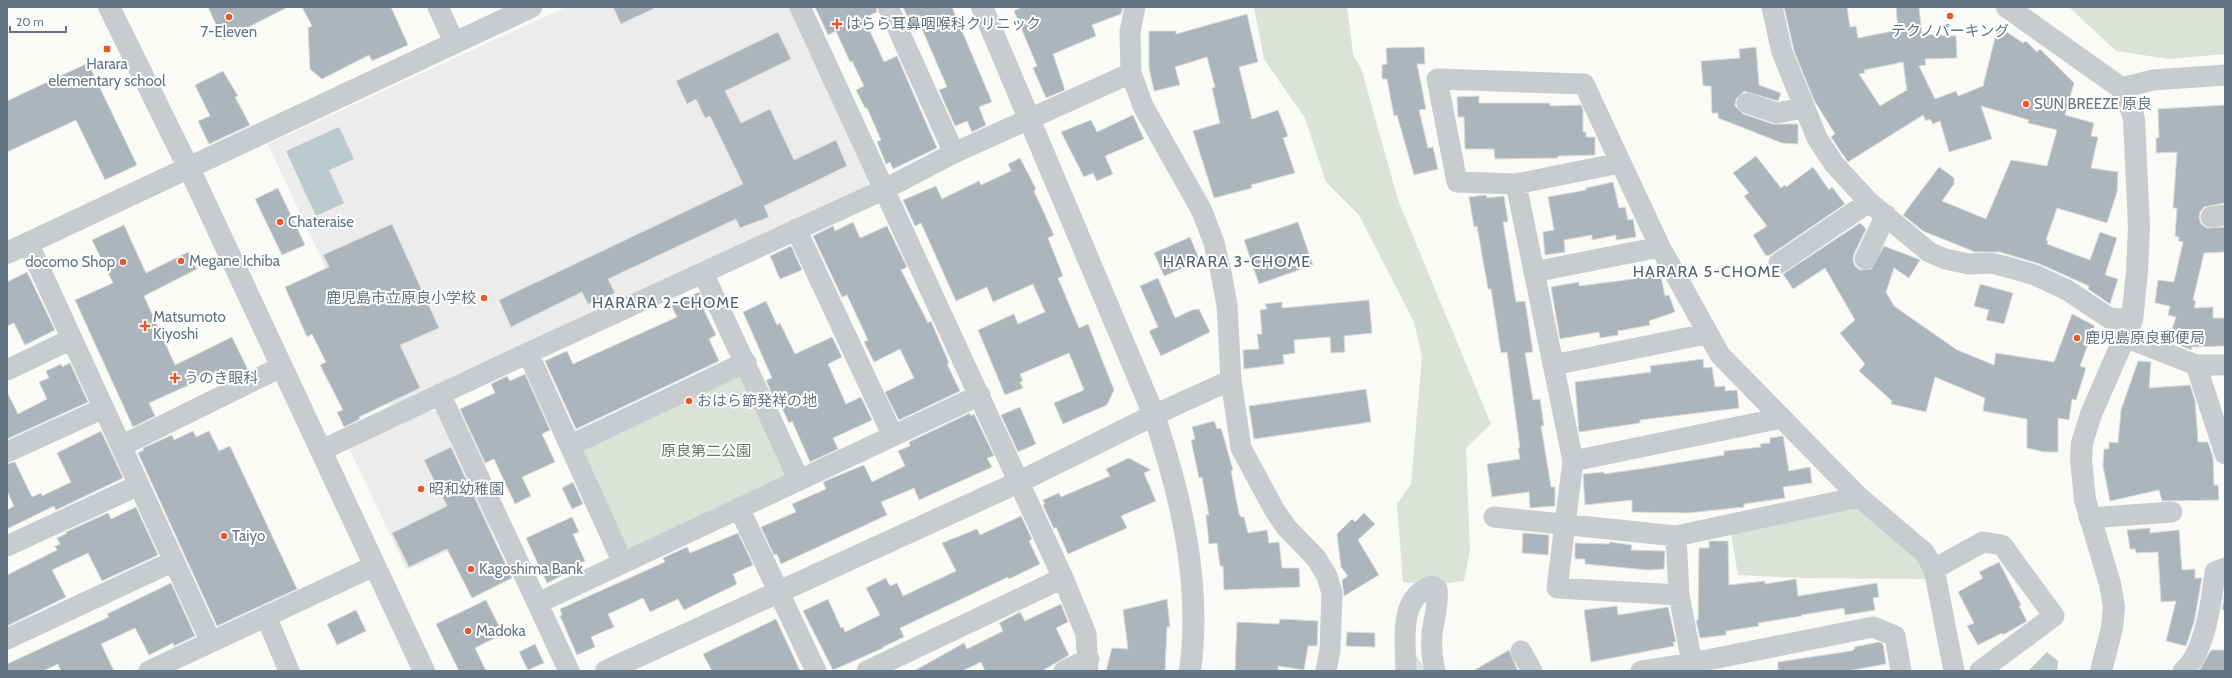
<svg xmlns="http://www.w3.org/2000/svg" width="2232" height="678" viewBox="0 0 2232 678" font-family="Cabin,'Noto Sans JP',sans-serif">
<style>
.built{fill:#ebeceb}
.green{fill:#dbe2d8}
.water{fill:#bdcacd}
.building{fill:#acb5bb;stroke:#dcdcda;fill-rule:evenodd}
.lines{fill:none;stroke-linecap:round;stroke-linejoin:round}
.minor{stroke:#c8cccf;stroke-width:21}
.tertiary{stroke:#c8cccf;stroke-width:22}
.poi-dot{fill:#e95628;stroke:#fff;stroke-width:1.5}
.labels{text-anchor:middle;stroke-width:4;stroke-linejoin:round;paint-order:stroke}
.poi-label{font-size:15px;fill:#647583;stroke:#fff;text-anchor:start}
.park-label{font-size:15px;fill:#677a63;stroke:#fff}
.neighbourhood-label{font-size:16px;letter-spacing:1px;fill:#56636e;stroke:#fff}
</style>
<rect width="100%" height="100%" fill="#fafaf7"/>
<!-- built -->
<path class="built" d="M566,7H792L869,175L867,187L391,409L268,144Z
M427,411H437L494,530L407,570L349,448Z"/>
<!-- green -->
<path class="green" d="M1254,7H1347L1353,54L1362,71L1398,200L1491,424L1466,448L1470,550L1464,581L1430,585L1403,582L1397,504L1411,484L1422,357L1414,322L1359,215L1326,182L1305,118L1264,59Z
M2069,7H2225V54L2169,59L2116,51Z
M733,374L744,376L787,469L786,479L634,550L626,547L582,455L584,444Z
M1856,508L1918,559L1925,567L1926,579L1802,578L1738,575L1731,534Z
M1413,650L1426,671H1413Z"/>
<!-- water -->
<path class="water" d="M339,127L354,159L329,170L344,203L316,216L286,151Z
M2047,652L2058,661L2057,671H2028Z"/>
<!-- building -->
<path class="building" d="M208,7H288L223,40Z
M302,7H391L408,45L372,61L369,55L322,79L310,69L308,28L312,26Z
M613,7H657L621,24Z
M815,7H876L877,12L864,18L884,62L897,56L937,148L893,169L890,162L886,164L877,142L881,140L867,108H865L856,90L864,86L852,61L850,62L836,31L828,35Z
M903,7H952L992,102L979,107L986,125L972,132L967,121L955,126L939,90L947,87L922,29L914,32Z
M1022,7H1123L1121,14L1092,25L1096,36L1053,54L1065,90L1046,98L1033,68L1037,66L1014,11Z
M1784,7H1847L1850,27L1856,26L1858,38L1898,30L1896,7H1919L1922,34L1956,36L1957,58L1925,59L1926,65L1919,66L1935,99L1956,91L1958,96L1983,86L1998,26L2023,43L2026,41L2037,52L2040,49L2074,83L2065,115L2094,123L2091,136L2098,137L2091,168L2118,172L2117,192L2107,223L2057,208L2046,240L2048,241L2047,244L2090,260L2100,232L2117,238L2105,275L2118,279L2110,304L2088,289L2089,286L2040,264L2000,252H1975L1923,231L1903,215L1939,167L1954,178V184L1942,201L1986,219L2011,160L2047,166L2057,130L2028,123L2029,120L1981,106L1992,139L1949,152L1940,121L1933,124L1930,119L1926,121L1923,115L1848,162L1831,137L1835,134L1814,100L1794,51ZM1903,62L1907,90L1880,106L1859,74L1865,73L1864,70Z
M1247,14L1258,62L1239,67L1252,119L1278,110L1288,136L1283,138L1295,173L1251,185L1252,188L1214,198L1193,131L1220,123L1212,88L1215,87L1207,57L1175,67L1180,85L1154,91L1149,68V31H1176V34Z
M778,32L791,59L725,91L741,123L770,109L794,160L836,140L847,166L764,206L769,217L740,228L736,219L608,279L615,293L588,304L582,292L511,327L499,300L743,184L710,116L705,118L696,99L687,104L676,81Z
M1424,47L1425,64H1417L1426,109L1419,110L1428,148L1433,147L1438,169L1414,175L1397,115L1394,116L1387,79H1382V65L1387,64L1386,48Z
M1756,47L1759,85L1781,93L1778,101L1744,91L1736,99L1735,106L1743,114L1773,124H1798V144L1782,143L1718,118V113H1712L1711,86H1703L1701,61L1740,58L1739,49Z
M88,63L137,165L105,180L76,120L7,152V101Z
M223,71L238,96L235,97L250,125L209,144L198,121L210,116L195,85Z
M1479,96V103H1550V106L1581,105L1583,109V132H1586V137H1595V155L1558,156V158L1495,159L1494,149H1465L1464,117H1458L1457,97Z
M2225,105V203L2204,207L2200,212L2199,218L2201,224L2207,228L2225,227V252L2204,253L2193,300L2196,301L2194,308L2213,307V318H2225V346L2191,347L2192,350L2171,342L2173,336L2170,335L2176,317L2168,315L2170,306L2155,303L2158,280L2174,282L2183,242L2178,241L2179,237L2175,236L2177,208H2173L2177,152L2156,153V138H2159L2158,109Z
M1133,115L1144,139L1105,156L1113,174L1097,181L1093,173L1084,177L1061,132L1091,120L1097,132Z
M1756,156L1781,188L1785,185L1786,187L1813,167L1829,190L1832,187L1845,204L1770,255L1766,256L1753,235L1767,226L1744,196L1749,193L1733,173Z
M1020,158L1036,189L1034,191L1054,235L1048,238L1063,276L1058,278L1079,328L1088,324L1114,390L1107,405L1063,424L1054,403L1084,390L1069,353L1020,374L1023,381L1020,382L1023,388L1005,395L978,330L1014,314L1018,324L1045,312L1033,284L993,302L987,287L956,301L921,223L915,226L903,200L936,186L942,199L979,181L981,185L1011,171L1008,164Z
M1613,182L1619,208L1625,207L1628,220L1633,219L1636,237L1616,240V235L1592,240V235L1564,240L1565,252L1545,255L1543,232L1554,230L1548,197L1586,190V188Z
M278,188L305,245L282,255L255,199Z
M1486,195L1487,198L1504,196L1508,222H1503L1509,259L1516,302L1525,301L1533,352L1525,353L1533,400L1540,399L1544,426H1541L1551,487H1555V506L1530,508L1529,492L1492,497L1487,464L1520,459L1518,448H1520L1507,352L1501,353L1491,289H1488L1477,226L1474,227L1469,197Z
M853,222L860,238L887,226L907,267L901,270L928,323L931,321L949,363L947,364L960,391L899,420L885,392L914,378L900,349L874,362L864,342L868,340L847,295L842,297L813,236L833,226L835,231Z
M1298,222L1313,265L1259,284L1244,240Z
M1860,223L1866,229L1854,254L1853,260L1855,266L1860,270L1871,269L1884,246L1918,259L1920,260L1909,278L1894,268L1886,292L1894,306L1957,350L1994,365L1996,353L2054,362L2072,314L2095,326L2080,366L2086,368L2076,400L2072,399L2069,420L2058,418V452H2044L2027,448V419L1983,411L1985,398L1935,377L1926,412L1891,404L1892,401L1859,371L1865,364L1840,333L1855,320L1825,268L1793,289L1783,274Z
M392,224L439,328L400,345L420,388L359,417L360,419L344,427L337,412L343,410L320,365L326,362L312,334L307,337L285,287L329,267L323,255Z
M124,225L146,273L188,252L197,269L144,296L175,365L232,337L248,370L223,382L218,372L149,403L155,416L133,427L75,300L113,283L92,240Z
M1190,237L1200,261L1164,276L1154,253Z
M791,246L802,270L780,279L770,256Z
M27,272L55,330L25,345L14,323L7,326V282Z
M1660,272L1665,296L1669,295L1675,312L1649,321L1650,325L1618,331V335L1600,338L1599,332L1560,339L1551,287L1579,282V286L1633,279Z
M1158,278L1175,318L1192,310L1199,309L1210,332L1161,356L1149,331L1158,327L1140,286Z
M1980,284L2013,293L2004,324L1986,320L1989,310L1974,306Z
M699,292L705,307L703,308L716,335L709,339L719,361L576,429L545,361L567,351L573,364L677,317L671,305Z
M1369,300L1372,333L1344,336L1345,352L1331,353L1330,337L1294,340L1295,353L1283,355L1284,364L1244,369L1243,350L1259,349L1257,334H1262L1260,310L1267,309L1265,304L1282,302V308Z
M766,301L777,325L780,323L795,354L832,337L842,357L828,364L846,404L861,397L872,420L833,438L838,449L810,462L792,421L789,423L775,393L772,394L766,380L772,378L743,312Z
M1703,359L1704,368L1712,367L1715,387L1725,386V391L1737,390L1739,408L1640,420V423L1579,432L1575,382L1651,372L1650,366Z
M2138,361L2151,362L2149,388L2190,385L2195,400L2198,442H2208L2213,457L2214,485H2218L2219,500L2162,501L2159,490L2110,501L2103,466L2104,449H2109V442L2118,443L2121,410Z
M70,363L88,402L7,439V392L18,414L47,399L39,382L49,378L46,371L61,364L62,367Z
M525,374L550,430L542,434L555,462L522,477L531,496L515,504L494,459L485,463L460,409L495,393L491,384L507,376L510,381Z
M1366,389L1371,422L1254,439L1249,406Z
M1020,407L1036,444L1018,452L1001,415Z
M970,413L971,416L974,414L994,456L987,458L992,467L919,500L914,488L881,502L887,515L781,564L777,554L774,555L761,527L796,512L792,504L826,489L823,482L864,465L872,482L905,466L898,451L910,446L909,442Z
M1214,421L1217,429L1221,428L1233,470L1231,471L1239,514L1241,517H1244L1248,533L1267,530L1269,543L1279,542L1282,568H1299L1300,587L1224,590L1223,566H1220L1217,543L1209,544L1206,515H1209L1202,477L1199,478L1191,440L1195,439L1192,427Z
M101,431L123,478L56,510L54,506L7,529V510L14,506L7,491V464L15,462L32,497L41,493L42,496L71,482L57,453Z
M193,431L196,437L209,431L219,451L230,446L297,589L217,626L138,453L144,450L143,448L172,435L174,440Z
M1783,436L1789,471L1810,467L1812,483L1783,487L1785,498L1744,504V507L1688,513L1632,512V500L1585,505L1583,474L1604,472V474L1646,468L1724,455V451L1761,447L1760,444L1770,443V438Z
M451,447L512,578L472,598L447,549L409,567L392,533L447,506L424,460Z
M1129,458L1151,470L1144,473L1156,501L1121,516L1127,528L1068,554L1056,527L1054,529L1043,505L1045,504L1043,500L1059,493L1061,497L1110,476L1106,469Z
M573,482L583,504L572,509L562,488Z
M136,507L158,555L102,581L88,553L52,570L66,597L7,626V575L57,550L55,546L60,544L57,538L67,533L66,532L108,513L111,519Z
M1364,513L1375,524L1358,540L1379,575L1344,596L1342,580L1348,576L1341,567L1337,534L1352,519L1355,522Z
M1021,516L1032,539L1029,541L1040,564L1009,579L1008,577L900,628L904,637L883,647V648L833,670L803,611L828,599L841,628L843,627L845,632L880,615L866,588L886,578L890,586L897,583L903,596L956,571L942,543L977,529L980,535Z
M572,517L579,532L573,534L585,561L564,570L565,574L547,583L526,538Z
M2150,528V533L2179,530L2182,570L2195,569V578H2202L2194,622L2186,646L2166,641L2176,601L2161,602L2158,552L2136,553L2135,549H2130L2127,530Z
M738,533L753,565L733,574L737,584L684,610L678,599L650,612L643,598L608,614L614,627L591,637L595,647L577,655L560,616L562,615L560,609L665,562L663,558L687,547L690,553Z
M1523,533L1549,535L1548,555L1522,553Z
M1709,541H1728L1729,585L1765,581V584L1796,579L1798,596L1877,583L1879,597L1873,598L1875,610L1845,615L1844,608L1801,615L1802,616L1758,623L1759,626L1726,631V635L1700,638L1696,620H1698L1699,548H1709Z
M1610,542L1632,545L1631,550L1665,551L1664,569L1648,570L1585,564V559H1575V543L1609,544Z
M1999,562L2021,605L2019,606L2027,621L2003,635L2002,633L1978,645L1967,626L1974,623L1958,592L1983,578L1979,572Z
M171,583L195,636L174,646L173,643L149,655L135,628L101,644L114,671H61L58,664L43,671H7V664L109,617L107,614Z
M2225,589V610H2222L2224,598Z
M1167,599L1170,627H1167L1165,671H1106L1112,648L1128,649L1123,610Z
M486,600L503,634L475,648L486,671H459L436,624Z
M1061,604L1068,622L1056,628L1069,655L1042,671H985L981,662L962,671H914L964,643L967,649L1003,631L999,623L1020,612L1025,621Z
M1617,606L1618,615L1668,607L1676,642H1673L1674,646L1591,662L1584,610Z
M356,610L366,631L337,645L327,624Z
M776,619L800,671H712L703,654Z
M1280,619L1318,621L1317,646H1308L1304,670L1278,666V671H1235L1237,622L1279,624Z
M1347,632L1375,633V647L1346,646Z
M1879,642L1883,644L1886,664L1847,671H1778V662L1851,651L1855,649L1854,647Z
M535,644L544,663L528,670L519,652Z
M1509,650L1518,671H1473Z
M2211,650H2225V671H2199Z"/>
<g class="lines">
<!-- minor -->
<path class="minor" d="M438,7L454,42
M800,7L1063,578L1086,634L1088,671
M888,7L954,153
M1135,7L1130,32L1131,73L1143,106L1202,211L1214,243L1221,273L1227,305L1231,380L1241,448L1275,511L1286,527L1316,558L1327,576L1332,593L1330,650L1326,671
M1772,7L1782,52L1817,138L1834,164L1869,202L1929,252L1945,259L1969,264L1992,263L2035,275L2067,290L2109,318L2132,320
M2121,88L2153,80L2225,75
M1747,103L1777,113L1803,108
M1620,163L1516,184L1457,182L1437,79L1584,84L1660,247L1720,355L1859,497L1924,552L1934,569L1954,671
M1516,184L1573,461L1557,588L1679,595
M2211,217L2225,215
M796,229L893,436
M28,243L211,642
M1865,259L1886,215
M1779,263L1869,202
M1534,272L1660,247
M703,273L799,480
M2125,337L2196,365H2225
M528,353L623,563
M1553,365L1706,334
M2196,365L2225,454
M7,370L72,339
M440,394L569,671
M1154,415L1231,380
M571,445L746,362
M121,446L281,367
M322,450L528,353L885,189L954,153L1131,73
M7,452L104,408
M1573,461L1781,418
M739,508L816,671
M1494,517L1676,536L1859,497
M2089,518L2172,512
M1676,536L1679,595L1692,663
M7,546L139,485
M1934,569L1983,542L2002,545L2054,616L1980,671
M538,603L980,395
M266,616L289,671
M7,639L174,561
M1521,651L1532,671
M149,671L374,566
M867,671L1063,578
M1064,671L1089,659
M1406,671C1406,642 1397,598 1432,586L1437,589C1439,604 1434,618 1432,633C1431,646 1432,659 1435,671
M1641,671L1692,663L1873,627L1895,636L1901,671
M2183,671C2205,654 2212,598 2215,572L2225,568"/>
<!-- tertiary -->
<path class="tertiary" d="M109,7L196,183L424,671
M982,7L1154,415C1181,496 1202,584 1190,671
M2007,7L2121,88L2128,100L2134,119L2139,227L2137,272L2132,320L2091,414L2082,443L2081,459L2085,500L2110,584L2114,607L2112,628L2101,671
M7,253L531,7
M606,671L1019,482L1154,415"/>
</g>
<!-- markers -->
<g class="poi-dot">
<circle cx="1950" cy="16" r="4"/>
<circle cx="229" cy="17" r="4"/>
<path d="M835 18h4v4h4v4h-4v4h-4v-4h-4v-4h4z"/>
<rect x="103" y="45" width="8" height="8" rx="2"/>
<circle cx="2026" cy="104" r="4"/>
<circle cx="280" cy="222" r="4"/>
<circle cx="181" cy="261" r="4"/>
<circle cx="123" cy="262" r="4"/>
<circle cx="484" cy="298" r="4"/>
<path d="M143 320h4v4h4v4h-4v4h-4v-4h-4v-4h4z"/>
<circle cx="2077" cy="338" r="4"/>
<path d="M173 372h4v4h4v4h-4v4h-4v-4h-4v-4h4z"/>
<circle cx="689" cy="401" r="4"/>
<circle cx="421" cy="489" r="4"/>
<circle cx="224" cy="536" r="4"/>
<circle cx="471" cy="569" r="4"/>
<circle cx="468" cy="631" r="4"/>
</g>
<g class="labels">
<!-- poi labels -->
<g class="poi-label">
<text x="846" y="29">はらら耳鼻咽喉科クリニック</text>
<text x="1950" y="36" text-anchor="middle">テクノパーキング</text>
<text x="229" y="37" text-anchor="middle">7-Eleven</text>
<text x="107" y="69" text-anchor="middle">Harara<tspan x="107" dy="17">elementary school</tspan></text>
<text x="2034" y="109">SUN BREEZE 原良</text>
<text x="288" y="227">Chateraise</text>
<text x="189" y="266">Megane Ichiba</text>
<text x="115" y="267" text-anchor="end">docomo Shop</text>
<text x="476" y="303" text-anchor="end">鹿児島市立原良小学校</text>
<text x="153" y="322">Matsumoto<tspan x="153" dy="17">Kiyoshi</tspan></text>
<text x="2085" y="343">鹿児島原良郵便局</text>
<text x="184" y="383">うのき眼科</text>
<text x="697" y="406">おはら節発祥の地</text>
<text x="429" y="494">昭和幼稚園</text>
<text x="232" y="541">Taiyo</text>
<text x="479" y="574">Kagoshima Bank</text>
<text x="476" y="636">Madoka</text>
</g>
<!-- park labels -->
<g class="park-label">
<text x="706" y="456">原良第二公園</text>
</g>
<!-- neighbourhood labels -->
<g class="neighbourhood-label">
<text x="1237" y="267">HARARA 3-CHOME</text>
<text x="1707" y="277">HARARA 5-CHOME</text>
<text x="666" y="308">HARARA 2-CHOME</text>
</g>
</g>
<!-- border -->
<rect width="2232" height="678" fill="none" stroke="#647583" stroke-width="16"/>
<!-- scale -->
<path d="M10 26v6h56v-6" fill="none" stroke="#647583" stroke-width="2"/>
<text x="16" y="26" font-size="12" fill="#647583" stroke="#ffffff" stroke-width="3" paint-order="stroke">20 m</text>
</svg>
